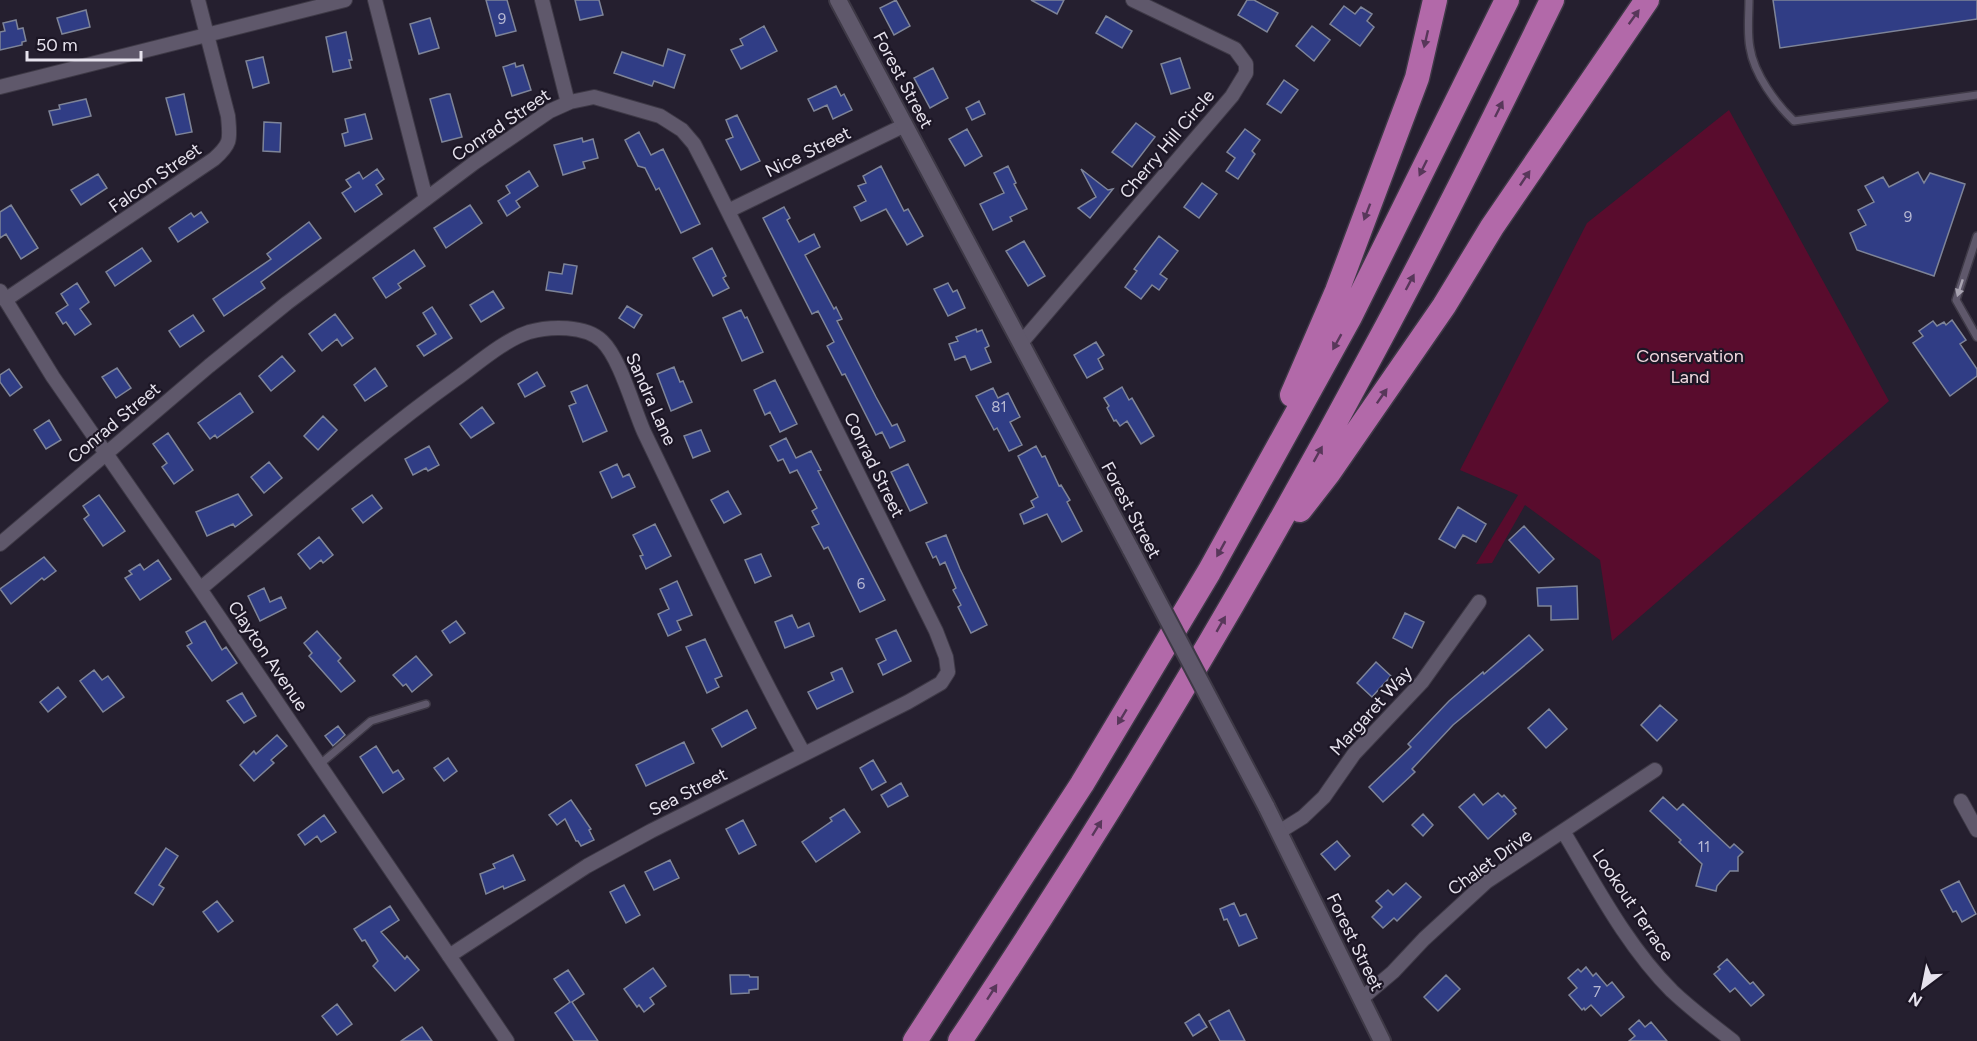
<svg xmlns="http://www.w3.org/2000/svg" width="1977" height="1041" viewBox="0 0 1977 1041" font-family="Figtree,sans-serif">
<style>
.green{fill:#590c2d}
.building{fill:#303d85;stroke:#7e8498;stroke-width:1.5}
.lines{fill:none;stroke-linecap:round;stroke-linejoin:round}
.service-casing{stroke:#3e3946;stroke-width:10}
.minor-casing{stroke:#3e3946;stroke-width:16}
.tertiary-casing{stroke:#3e3946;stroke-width:20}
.motorway-casing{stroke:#3e3946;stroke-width:27}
.service{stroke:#5f586b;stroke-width:7}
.minor{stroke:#5f586b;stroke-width:14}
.tertiary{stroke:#5f586b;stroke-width:16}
.motorway{stroke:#b269a9;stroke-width:24}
.tertiary-bridge-casing{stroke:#3e3946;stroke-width:20;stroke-linecap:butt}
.tertiary-bridge{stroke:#5f586b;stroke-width:16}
.oneway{fill:#58375a}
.oneway2{fill:#a9a4b2}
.labels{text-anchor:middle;stroke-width:4.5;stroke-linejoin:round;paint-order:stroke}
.number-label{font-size:15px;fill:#b8b9d3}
.street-label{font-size:18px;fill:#e6e2ed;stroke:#1c1625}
.park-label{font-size:18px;fill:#f0d6dd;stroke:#1c1625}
</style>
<rect width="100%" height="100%" fill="#251f2f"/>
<!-- green -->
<path class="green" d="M1729,110L1889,401L1612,641L1600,560L1525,505L1492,563L1476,564L1518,495L1460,470L1587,223Z"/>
<!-- building -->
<path class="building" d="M486,0H507L516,31L496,36Z
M575,0H599L603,15L580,20Z
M896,0L910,26L894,35L880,8Z
M1031,0H1064L1057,14Z
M1247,0H1254L1278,13L1267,32L1238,15Z
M1773,0H1977V19L1780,48Z
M1344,6L1355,14L1361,7L1372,14L1367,21L1374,27L1360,46L1330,24Z
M86,10L90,27L62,34L57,18Z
M1106,16L1132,31L1122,48L1096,33Z
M430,18L439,48L419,54L410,24Z
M16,20L18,29L23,28L26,41L22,42V45L0,50V32L5,31L3,23Z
M764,26L777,51L741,69L731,50L743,45L740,39Z
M1312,26L1330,40L1314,61L1296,46Z
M346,32L352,60H349L351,68L333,72L326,37Z
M668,49L685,55L674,88L654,81L652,86L614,73L622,52L663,66Z
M263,57L269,83L253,88L246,61Z
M1180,58L1190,88L1171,94L1161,64Z
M515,63L516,67L523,65L531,90L512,96L503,67Z
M933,68L948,98L930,108L914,78Z
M1284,80L1298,90L1281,113L1267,104Z
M836,86L841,96L844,94L852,110L833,119L827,105L814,111L808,99Z
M184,94L192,132L176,135L166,98Z
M447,94H450L462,137L442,142L430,99Z
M86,99L91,116L53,125L49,111L60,109L59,105Z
M979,101L985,114L972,120L966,108Z
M365,114L372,139L345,146L342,134L348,132L345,119Z
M737,115L760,161L741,170L726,140L733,137L726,120Z
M264,122L281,123L280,152L263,151Z
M1136,123L1155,137L1132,167L1112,152Z
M967,129L982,156L965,166L949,139Z
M1245,129L1260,140L1252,151L1255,154L1238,179L1226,171L1235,158L1227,152Z
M639,132L651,155L663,149L700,224L681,233L659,188L656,190L645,168L638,166L625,140Z
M582,138L583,142L593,139L598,158L583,162L585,168L563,175L554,145Z
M881,166L904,211L908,209L923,236L907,245L886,209L861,221L854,207L866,201L858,186L866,183L863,176Z
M1008,166L1016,183L1014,184L1027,209L1010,217L1012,221L993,230L980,204L1004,193L994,173Z
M377,169L384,179L376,185L382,194L355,212L342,193L351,187L346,180L359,172L363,179Z
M1081,169L1108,190L1113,189L1090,218L1078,208L1096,197Z
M529,171L538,186L516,201L520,207L507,216L498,201L510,193L506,186Z
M1918,172L1924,183L1930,173L1965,184L1934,276L1857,250L1850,233L1866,225L1858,210L1874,202L1865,186L1883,177L1889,187Z
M98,174L107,188L81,205L71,190Z
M1202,183L1217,194L1199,218L1184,207Z
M11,205L38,248L21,259L6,234L0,238V212Z
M470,205L482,223L446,248L434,228Z
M784,207L790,218L787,220L799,242L814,234L820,247L805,255L834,309L836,307L842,319L837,321L876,397L892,426L897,424L905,441L890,448L882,432L876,435L845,374L842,375L827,346L834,342L818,311L812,314L763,218Z
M201,212L208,222L178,242L169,228L191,213L194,217Z
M309,222L321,238L261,282L265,288L224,316L213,299L271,259L267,254Z
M1159,236L1178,251L1160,274L1167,279L1159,290L1152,285L1141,299L1125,287L1137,271L1134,269Z
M1024,241L1045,276L1028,286L1006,251Z
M142,248L151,261L115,286L106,272Z
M712,248L726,276L723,278L729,288L713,296L693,258Z
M414,250L425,266L398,284L401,288L386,298L373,278Z
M564,264L577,266L572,294L546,290L549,272L562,274Z
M77,283L89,302L80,309L91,324L75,335L66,322L63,324L56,313L68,305L61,294Z
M948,283L953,292L957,290L965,308L948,316L934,289Z
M493,291L504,308L481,322L470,305Z
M627,306L642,315L634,328L619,318Z
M432,307L452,338L424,356L417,346L436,334L423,313Z
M741,310L745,318L747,317L763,352L742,361L723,318Z
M335,314L353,338L342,346L337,339L322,351L309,334Z
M193,315L204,331L180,347L169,331Z
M1952,320L1966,340L1960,344L1977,369V376L1950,396L1913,343L1923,336L1919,331L1933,321L1937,326L1944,322L1946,325Z
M976,329L977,332L982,330L989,346L985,348L991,362L971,370L965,356L955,360L949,344L958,341L956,337Z
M1096,342L1104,355L1098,359L1103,369L1087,378L1074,355Z
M282,356L295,371L271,391L259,376Z
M674,367L680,382L683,381L692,402L671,411L657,374Z
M117,368L131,388L116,398L102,377Z
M375,368L387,386L365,401L354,385Z
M9,369L22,387L10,396L0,382V375Z
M537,372L545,386L525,397L518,384Z
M775,380L797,424L780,432L770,412L765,415L754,390Z
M587,385L607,431L583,442L569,406L576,403L571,392Z
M1122,387L1129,400L1132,398L1154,436L1141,444L1127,421L1120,426L1116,420L1114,421L1107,408L1109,406L1104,398Z
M993,388L998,398L1008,393L1020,417L1010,422L1022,445L1009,451L997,428L994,430L976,396Z
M240,393L253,412L217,438L215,435L210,439L198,423Z
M482,407L494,423L471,438L460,424Z
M323,416L337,430L318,450L304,436Z
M49,420L61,440L46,449L34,430Z
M701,430L710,451L693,458L684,436Z
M168,433L193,470L174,484L162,467L167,463L153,444Z
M786,438L796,458L811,451L821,470L818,471L885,600L860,612L828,547L824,549L812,527L819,524L812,511L817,508L797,470L790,473L783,459L778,461L770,446Z
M429,446L439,465L428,471L426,468L413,475L405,459Z
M1036,446L1042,457L1045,456L1059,486L1061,485L1070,500L1067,502L1082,531L1062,542L1047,514L1024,524L1020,514L1034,507L1031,501L1038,497L1018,456Z
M269,462L282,478L264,493L251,477Z
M617,464L623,477L629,474L635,487L612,498L600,472Z
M908,464L927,503L910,511L891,472Z
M728,491L741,514L724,523L711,500Z
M238,494L252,515L235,527L233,524L207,536L196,512Z
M99,495L125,531L103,546L84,519L89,515L83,506Z
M372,495L382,508L363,523L352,509Z
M1458,507L1486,524L1476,542L1463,535L1455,548L1439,539Z
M655,524L671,556L646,569L640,556L643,555L633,535Z
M1524,526L1554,559L1539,573L1509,540Z
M946,535L960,569L987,625L971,633L958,607L961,605L953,590L956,588L945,562L940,565L936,556L933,558L926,543Z
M319,537L333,555L323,563L321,560L310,569L298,554Z
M761,554L771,576L755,583L745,560Z
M44,557L56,571L44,580L42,578L11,604L0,589Z
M158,560L171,579L140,600L125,578L132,574L129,571L140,564L144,570Z
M677,581L692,615L677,621L681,630L668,636L658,614L669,609L660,589Z
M1577,586L1578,619L1551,620V606H1538L1537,588Z
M264,588L270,602L281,597L286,608L260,621L248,596Z
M1405,613L1424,622L1412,648L1393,638Z
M792,615L798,628L809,623L814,636L785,648L775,622Z
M205,621L222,650L226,647L237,663L212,681L187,646L192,643L186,632Z
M456,621L465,633L450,643L442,631Z
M896,630L911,661L883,675L878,664L886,660L876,639Z
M317,631L341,658L338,661L355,681L341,692L309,656L312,653L304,643Z
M1529,635L1543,650L1453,725L1412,769L1415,772L1383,802L1369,787L1411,747L1408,744L1449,701L1483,672L1484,674Z
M705,639L722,676L715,679L719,687L707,693L686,647Z
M416,656L432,675L412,692L406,684L403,686L393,675Z
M1376,662L1391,676L1372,697L1357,683Z
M842,668L853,692L817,709L808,692L834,680L831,673Z
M94,670L102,680L108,676L124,697L103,712L80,681Z
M58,687L66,697L48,712L40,702Z
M242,693L256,716L244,723L227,701Z
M1660,705L1677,720L1657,741L1641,725Z
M1549,709L1567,729L1546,748L1528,728Z
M747,710L756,728L722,747L712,729Z
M338,726L345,735L333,746L325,736Z
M277,735L287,746L271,760L274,763L254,781L240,765L254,751L256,754Z
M684,742L694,763L646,786L636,765Z
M376,746L393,773L398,770L404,779L383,793L360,757Z
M448,758L457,771L444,781L434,768Z
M873,760L886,782L872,790L860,768Z
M901,783L908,796L888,807L881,795Z
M1498,793L1502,797L1504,795L1516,808L1513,810L1516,814L1488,839L1459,807L1474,794L1483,805Z
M1663,797L1677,810L1683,804L1730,848L1734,844L1743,852L1738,857V871H1730L1717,886L1716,891L1696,886L1702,864L1679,842L1681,840L1650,811Z
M571,800L591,829L589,830L594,840L581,846L578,841H576L565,819L557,825L549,815Z
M844,809L860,832L816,862L802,842L832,821L830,818Z
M1423,814L1433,825L1423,836L1412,825Z
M324,815L336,832L321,842L317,836L305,845L298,835Z
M743,820L756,845L739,854L726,829Z
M1337,841L1350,856L1335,870L1321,854Z
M166,848L178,856L159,885L164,888L153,905L135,893Z
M513,855L525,880L504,889L503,886L486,894L480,874L495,868L493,864Z
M670,860L679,878L654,890L645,872Z
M1959,881L1976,914L1962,922L1956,911L1953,912L1941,890Z
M1406,883L1421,897L1397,921L1394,918L1383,928L1372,917L1382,907L1376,901L1388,890L1393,895Z
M624,885L640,915L626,923L610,892Z
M217,901L233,921L218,932L203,912Z
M1234,903L1240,916L1246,914L1257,938L1239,946L1227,919L1224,920L1220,909Z
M390,906L399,920L381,932L405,959L407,956L419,970L395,991L373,966L378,961L365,940L362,941L354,929Z
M1727,959L1750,984L1753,982L1764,995L1751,1006L1735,988L1730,992L1714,974L1720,969L1718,967Z
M1586,967L1593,976L1596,973L1607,986L1612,982L1624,997L1601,1016L1591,1005L1585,1010L1584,1008L1582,1010L1569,995L1577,988L1568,978L1578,969L1581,972Z
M653,968L666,986L650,998L654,1004L644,1012L639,1005L637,1007L624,989Z
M568,970L584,994L572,1002L598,1041H574L555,1013L570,1002L554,979Z
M730,975H749L750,977H758V989L749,990V993L731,994Z
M1446,975L1460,989L1438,1011L1424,997Z
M337,1004L352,1024L337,1035L322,1016Z
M1229,1010L1245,1041H1220L1209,1021Z
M1199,1014L1207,1027L1193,1036L1185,1023Z
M1639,1020L1645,1027L1651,1022L1667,1041H1629L1635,1036L1629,1029Z
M422,1027L432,1041H401Z"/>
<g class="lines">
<!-- service casing -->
<g class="service-casing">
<path id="service" d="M1749,0C1749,15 1747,33 1750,48C1754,74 1776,104 1794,121L1977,95
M1977,236L1956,300L1977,337
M319,765L371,721L426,704"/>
</g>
<!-- minor casing -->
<g class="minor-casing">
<path id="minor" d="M375,0L426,199
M542,0L568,103
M0,87L345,0
M728,211L905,125
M0,291L53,377L200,589L507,1041
M5,300L214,159C232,143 230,139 228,116L198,0
M1021,343L1232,96L1246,73V64L1235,49L1133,0
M0,544L209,366L287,303L474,163L550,111L570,102L594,97L660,116L682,130L694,144L707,169L936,631L946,657L948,672L941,683L908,702L651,831L587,866L449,956
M200,589C285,518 366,443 456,379C477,364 504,340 529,332C550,326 585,325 602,341C620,358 633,407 644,432C696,540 746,649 804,754
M1961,801L1977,830
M1563,831C1596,886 1627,946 1672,991C1691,1009 1712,1025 1733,1041
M1279,832L1303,817L1324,797L1354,754L1422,682L1479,602
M1361,999L1393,972L1424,939L1486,882L1655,770"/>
</g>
<!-- tertiary casing -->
<g class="tertiary-casing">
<path id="tertiary" d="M838,0L1131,550
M1266,806L1382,1041"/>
</g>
<!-- motorway casing -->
<g class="motorway-casing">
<path id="motorway" d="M1292,395L1337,291L1417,78L1435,0
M1300,510L1328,474L1444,306L1492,227L1647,0
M915,1041L1082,784L1209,572L1350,317L1507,0
M960,1041C1108,819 1246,590 1372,354C1435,238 1494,119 1552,0"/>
</g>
<!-- service -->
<use href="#service" class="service"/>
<!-- minor -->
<use href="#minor" class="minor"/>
<!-- tertiary -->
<use href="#tertiary" class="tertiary"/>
<!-- motorway -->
<use href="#motorway" class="motorway"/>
<!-- tertiary-bridge casing -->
<g class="tertiary-bridge-casing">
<path id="tertiary-bridge" d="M1131,550L1266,806"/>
</g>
<!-- tertiary-bridge -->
<use href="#tertiary-bridge" class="tertiary-bridge"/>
</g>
<!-- one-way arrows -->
<defs><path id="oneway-solid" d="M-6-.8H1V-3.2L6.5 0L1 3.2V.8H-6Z" transform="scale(1.5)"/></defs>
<g class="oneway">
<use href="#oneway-solid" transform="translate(1634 17) rotate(-54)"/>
<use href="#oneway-solid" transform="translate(1426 39) rotate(103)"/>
<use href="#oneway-solid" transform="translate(1499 109) rotate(-64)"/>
<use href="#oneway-solid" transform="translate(1423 168) rotate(116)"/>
<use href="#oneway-solid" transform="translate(1525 178) rotate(-56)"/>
<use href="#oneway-solid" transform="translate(1367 212) rotate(111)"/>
<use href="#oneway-solid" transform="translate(1410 282) rotate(-62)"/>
<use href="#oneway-solid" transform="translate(1337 342) rotate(119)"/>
<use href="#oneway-solid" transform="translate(1382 396) rotate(-55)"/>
<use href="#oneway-solid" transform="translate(1318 454) rotate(-61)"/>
<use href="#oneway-solid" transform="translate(1221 549) rotate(119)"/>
<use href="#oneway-solid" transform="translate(1221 624) rotate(-60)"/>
<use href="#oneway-solid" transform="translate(1122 717) rotate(121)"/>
<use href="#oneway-solid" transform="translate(1097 828) rotate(-58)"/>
<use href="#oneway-solid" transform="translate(992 992) rotate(-57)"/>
</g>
<use class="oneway2" href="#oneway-solid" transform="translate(1960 288) rotate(108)"/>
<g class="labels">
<!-- number labels -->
<g class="number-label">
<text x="502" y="24">9</text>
<text x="1908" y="222">9</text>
<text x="999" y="412">81</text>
<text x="861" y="589">6</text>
<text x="1704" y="852">11</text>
<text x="1597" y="997">7</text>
</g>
<!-- street labels -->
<g class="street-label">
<text transform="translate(903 80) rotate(62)" y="6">Forest Street</text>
<text transform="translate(501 125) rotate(-34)" y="6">Conrad Street</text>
<text transform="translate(1167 144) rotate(-50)" y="6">Cherry Hill Circle</text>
<text transform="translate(808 152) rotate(-26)" y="6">Nice Street</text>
<text transform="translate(155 178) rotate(-35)" y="6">Falcon Street</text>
<text transform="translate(651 399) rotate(66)" y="6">Sandra Lane</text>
<text transform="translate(114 423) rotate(-40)" y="6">Conrad Street</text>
<text transform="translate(874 465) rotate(64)" y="6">Conrad Street</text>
<text transform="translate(1131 510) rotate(62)" y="6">Forest Street</text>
<text transform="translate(268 656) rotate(56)" y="6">Clayton Avenue</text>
<text transform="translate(1371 711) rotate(-48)" y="6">Margaret Way</text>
<text transform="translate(688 792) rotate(-27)" y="6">Sea Street</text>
<text transform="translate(1490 862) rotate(-36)" y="6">Chalet Drive</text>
<text transform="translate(1633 905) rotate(56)" y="6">Lookout Terrace</text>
<text transform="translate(1355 942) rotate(64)" y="6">Forest Street</text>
</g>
<!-- park labels -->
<g class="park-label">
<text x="1690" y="362">Conservation<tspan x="1690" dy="21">Land</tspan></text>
</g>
</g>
<!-- north arrow -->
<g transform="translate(1923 987) rotate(212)" stroke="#1c1625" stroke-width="4.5" paint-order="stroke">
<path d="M0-4.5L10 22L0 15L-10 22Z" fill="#e6e2ed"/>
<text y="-9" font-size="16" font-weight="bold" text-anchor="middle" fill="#e6e2ed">N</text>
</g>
<!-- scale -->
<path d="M27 51v9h114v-9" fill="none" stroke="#e6e2ed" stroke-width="3"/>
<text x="36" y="51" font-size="18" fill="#e6e2ed" stroke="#1c1625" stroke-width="4.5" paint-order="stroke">50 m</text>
</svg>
